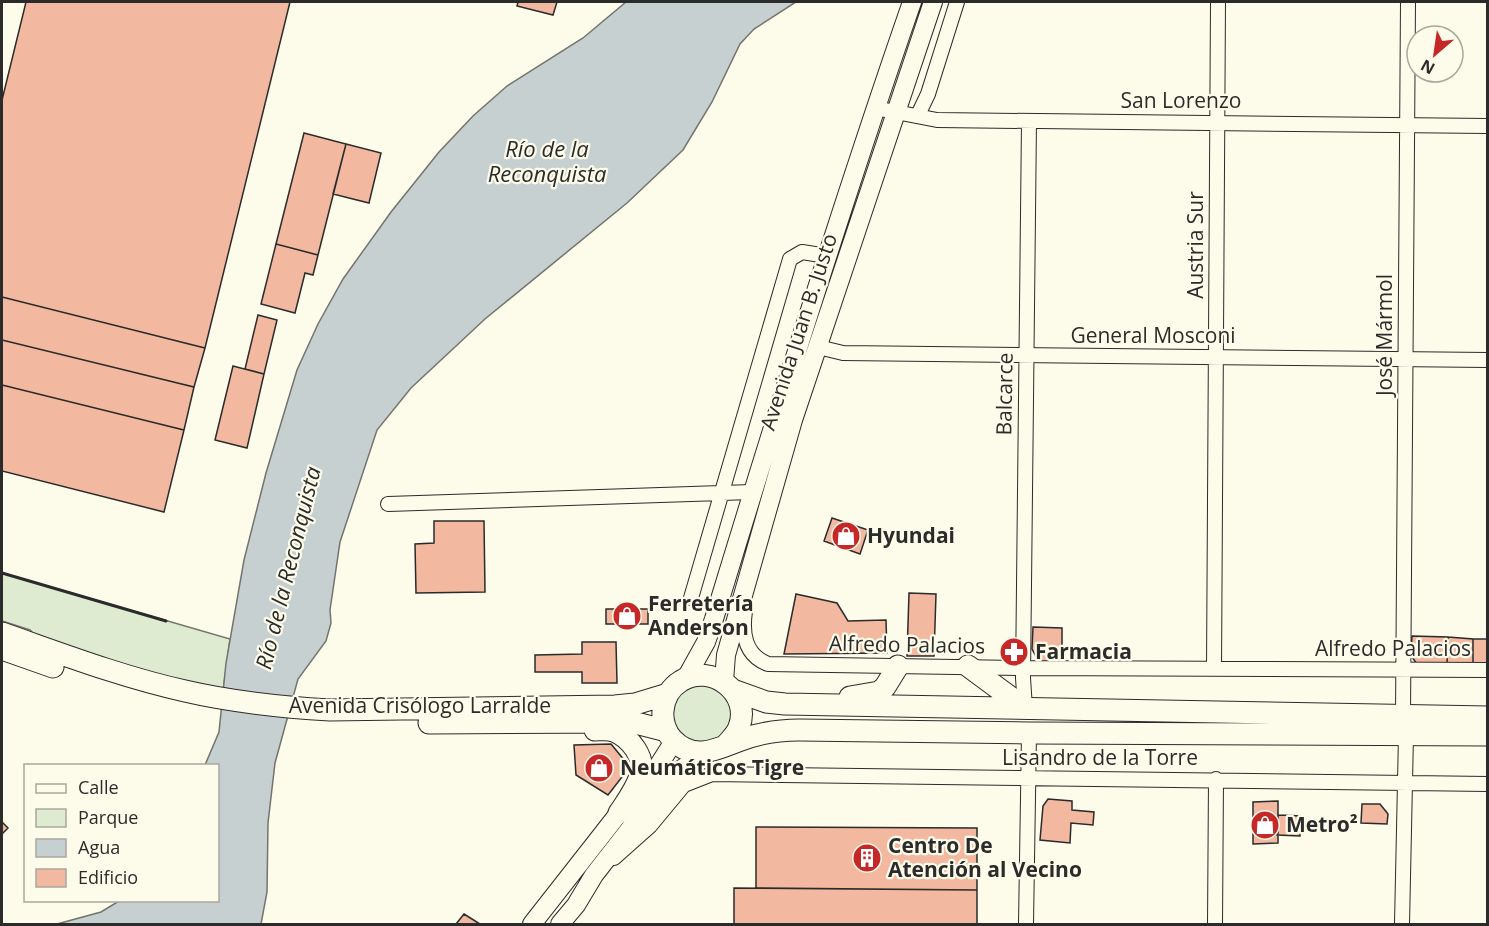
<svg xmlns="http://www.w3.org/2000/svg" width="1489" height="926" viewBox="0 0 1489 926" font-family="'Open Sans',sans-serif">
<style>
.green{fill:#deebd1;stroke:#74746e;stroke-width:1.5}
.water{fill:#c7d0d0;stroke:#74746e;stroke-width:1.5}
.building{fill:#f2b8a0;stroke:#2b2b2b;stroke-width:1.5}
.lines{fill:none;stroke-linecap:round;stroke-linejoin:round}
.minor-casing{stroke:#2b2b2b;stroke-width:16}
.secondary-casing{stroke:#2b2b2b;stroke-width:20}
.primary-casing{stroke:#2b2b2b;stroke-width:23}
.minor{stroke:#fdfbea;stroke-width:14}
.secondary{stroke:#fdfbea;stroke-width:18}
.primary{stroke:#fdfbea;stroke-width:21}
.wall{stroke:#2b2b2b;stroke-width:3}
.labels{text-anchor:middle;stroke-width:4.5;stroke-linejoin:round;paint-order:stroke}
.street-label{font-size:21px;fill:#2b2b2b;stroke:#fdfbea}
.poi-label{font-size:21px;font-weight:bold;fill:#2b2b2b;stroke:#fdfbea;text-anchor:start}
.water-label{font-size:22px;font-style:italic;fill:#2b2b2b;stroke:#fdfbea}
</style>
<rect width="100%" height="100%" fill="#fdfbea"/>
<!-- green -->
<path class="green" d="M2,573L230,639L223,691L175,681L41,642L30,630L2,621Z
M698,682L727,693L734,723L712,746L682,739L671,721L673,700L679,691Z"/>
<!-- water -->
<path class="water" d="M626,2H796L754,29L740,44L712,102L683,150L627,203L485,319L411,388L377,430L340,542L330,610L331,623L326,641L298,679L275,763L268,823L267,892L261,924H57L101,912L119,901L218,900V766L205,765L219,732L226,663L244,560L266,473L297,370L318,324L343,279L391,212L439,152L473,116L507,86L583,38Z"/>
<!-- building -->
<path class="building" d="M26,2H290L205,348L2,297V100Z
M518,2H557L553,15L517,6Z
M304,133L346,144L318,255L276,244Z
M346,144L381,153L369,203L333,194Z
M276,244L318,255L313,275L305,273L295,313L261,304Z
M2,297L205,348L194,387L2,340Z
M258,315L277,320L264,374L245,369Z
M2,340L194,387L184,430L2,385Z
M233,366L264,374L247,448L215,440Z
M2,385L184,430L164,512L2,471Z
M832,518L868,530L860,554L824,541Z
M434,521H484L485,592L416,593L415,544L434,543Z
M909,593L936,594L934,656H907Z
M796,594L837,603L848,621L886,620L887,653L784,654Z
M606,609H648V624H606Z
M1033,627L1062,628V663L1039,662L1032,649Z
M1412,636L1448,637L1447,664L1416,663L1411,655Z
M1448,637L1473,639V664H1447Z
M1473,639H1488V664H1473Z
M582,642H616L617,683H582V672H535V655L582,654Z
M611,744L625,761L622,777L608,795L576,775L574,745Z
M1048,799L1072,801V810L1094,812L1093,825L1071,823L1070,843L1040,840L1043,806Z
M1278,801V843L1253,844V802Z
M1362,804H1380L1388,814L1387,824L1361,823Z
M1278,815L1301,816L1300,836L1277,835Z
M2,822L8,828L2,834Z
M756,827L977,828V890L756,888Z
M734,888L977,890V924H734Z
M464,914L480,924H456Z"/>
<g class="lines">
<!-- minor casing -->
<g class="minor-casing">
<path id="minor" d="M875,108L937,120L1488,126
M918,115L928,94L957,2
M818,347L843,353L1488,360
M388,504L752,492
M691,598L790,259L802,252L827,256
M745,611C742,632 744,655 768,664L1023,668L1488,670
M1214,669L1218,2
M1025,708L1023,678L1029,121
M1403,716L1408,2
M614,858L650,826L684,785L712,774L1488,784
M1026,924L1029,733
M1215,924L1216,779
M1402,924L1406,735"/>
</g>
<!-- secondary casing -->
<g class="secondary-casing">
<path id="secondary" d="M686,678L706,642L714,619C777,412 841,206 912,2
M724,681L726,655L793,420L933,2
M532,924L619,813L648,782L674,741
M560,924L576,905L594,875L665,784L679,771L705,753"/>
</g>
<!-- primary casing -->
<g class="primary-casing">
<path id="primary" d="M2,633C62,654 122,677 185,691C232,702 281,707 330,710L615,706L635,704L668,694
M2,649L53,667
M968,666L1025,708
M733,690L766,702L785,704L1488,717
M850,697L879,692L885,687L898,666
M429,723L632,722L667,731
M595,730C601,730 608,729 614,731C631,738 646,758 640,776C636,789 627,801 619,813
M726,745C731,739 737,734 739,727C752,693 711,662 681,681C671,687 664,698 663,711C662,721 666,733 673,740C698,766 726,743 753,736C768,732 783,730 799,730L1029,733L1488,735"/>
</g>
<!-- minor -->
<use href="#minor" class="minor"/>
<!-- secondary -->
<use href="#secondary" class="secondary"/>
<!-- primary -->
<use href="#primary" class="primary"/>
<!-- wall -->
<path class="wall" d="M2,573L166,621"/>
</g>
<!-- icons -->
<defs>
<g id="shop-disc" transform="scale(1.5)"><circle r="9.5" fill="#c62828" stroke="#fdfbea"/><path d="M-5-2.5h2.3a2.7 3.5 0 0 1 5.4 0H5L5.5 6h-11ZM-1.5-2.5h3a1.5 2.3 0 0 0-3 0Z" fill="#fff"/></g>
<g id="pharmacy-disc" transform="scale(1.5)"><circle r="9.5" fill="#c62828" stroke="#fdfbea"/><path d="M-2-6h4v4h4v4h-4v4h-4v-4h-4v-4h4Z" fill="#fff"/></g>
<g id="building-disc" transform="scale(1.5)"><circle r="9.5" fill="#c62828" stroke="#fdfbea"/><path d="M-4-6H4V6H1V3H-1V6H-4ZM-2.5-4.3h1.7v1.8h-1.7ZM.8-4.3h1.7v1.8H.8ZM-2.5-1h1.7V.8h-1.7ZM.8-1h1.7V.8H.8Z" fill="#fff"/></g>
</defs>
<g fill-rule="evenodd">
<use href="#shop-disc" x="846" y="536"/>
<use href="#shop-disc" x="627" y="616"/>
<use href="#pharmacy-disc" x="1014" y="652"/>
<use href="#shop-disc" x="599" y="768"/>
<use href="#shop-disc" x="1265" y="825"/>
<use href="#building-disc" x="867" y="858"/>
</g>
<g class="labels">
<!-- street labels -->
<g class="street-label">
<text x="1181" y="108">San Lorenzo</text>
<text transform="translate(1196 245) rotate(-90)" y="7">Austria Sur</text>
<text transform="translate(799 332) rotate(-72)" y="7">Avenida Juan B. Justo</text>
<text transform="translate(1385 335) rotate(-90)" y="7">José Mármol</text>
<text x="1153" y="343">General Mosconi</text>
<text transform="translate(1005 394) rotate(-89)" y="7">Balcarce</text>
<text transform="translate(907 645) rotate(1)" y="7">Alfredo Palacios</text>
<text x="1393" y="656">Alfredo Palacios</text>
<text x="420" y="713">Avenida Crisólogo Larralde</text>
<text x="1100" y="765">Lisandro de la Torre</text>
</g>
<!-- poi labels -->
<g class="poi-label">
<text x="867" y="543">Hyundai</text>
<text x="648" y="611">Ferretería<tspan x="648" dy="24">Anderson</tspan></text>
<text x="1035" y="659">Farmacia</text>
<text x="620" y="775">Neumáticos Tigre</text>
<text x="1286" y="832">Metro²</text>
<text x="888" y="853">Centro De<tspan x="888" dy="24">Atención al Vecino</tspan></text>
</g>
<!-- water labels -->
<g class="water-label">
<text x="547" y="157">Río de la<tspan x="547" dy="25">Reconquista</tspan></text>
<text transform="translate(288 568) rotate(-76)" y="8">Río de la Reconquista</text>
</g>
</g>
<!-- border -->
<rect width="1489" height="926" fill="none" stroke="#2b2b2b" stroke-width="6"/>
<!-- legend -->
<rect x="24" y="764" width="195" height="138" fill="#fdfbea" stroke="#a9a89e" stroke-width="1.5"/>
<rect x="36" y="784" width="30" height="9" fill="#fdfbea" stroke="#a9a89e" stroke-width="1.5"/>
<text x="78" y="794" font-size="18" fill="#2b2b2b">Calle</text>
<rect x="36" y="809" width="30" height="18" fill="#deebd1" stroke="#a9a89e" stroke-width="1.5"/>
<text x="78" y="824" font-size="18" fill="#2b2b2b">Parque</text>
<rect x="36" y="839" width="30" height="18" fill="#c7d0d0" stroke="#a9a89e" stroke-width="1.5"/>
<text x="78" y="854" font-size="18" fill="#2b2b2b">Agua</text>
<rect x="36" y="869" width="30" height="18" fill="#f2b8a0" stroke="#a9a89e" stroke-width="1.5"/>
<text x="78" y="884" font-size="18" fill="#2b2b2b">Edificio</text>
<!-- north arrow -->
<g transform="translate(1435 54) rotate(209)"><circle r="28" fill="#fdfbea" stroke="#a9a89e" stroke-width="1.5"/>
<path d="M0-4.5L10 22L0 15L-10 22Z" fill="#c62828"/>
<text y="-9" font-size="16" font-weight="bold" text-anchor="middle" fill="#2b2b2b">N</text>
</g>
</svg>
